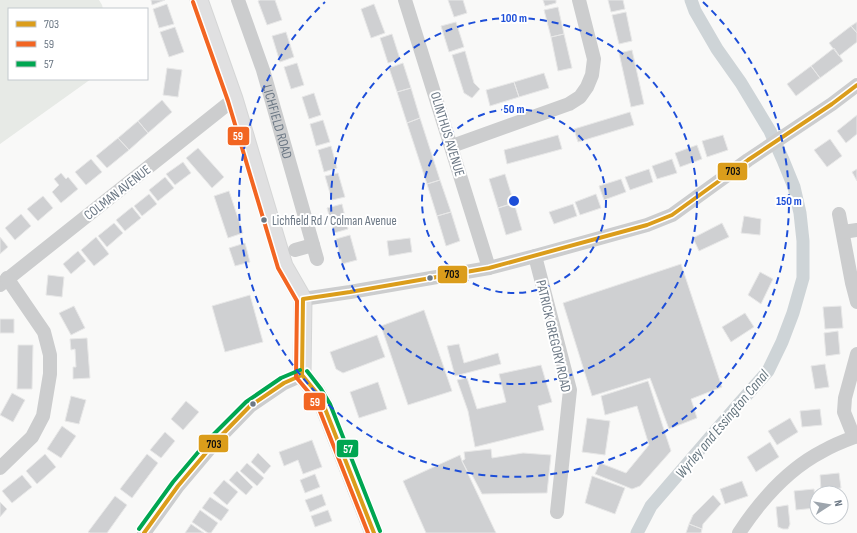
<svg xmlns="http://www.w3.org/2000/svg" width="857" height="533" viewBox="0 0 857 533" font-family="'Sofia Sans Condensed',sans-serif">
<style>
.green{fill:#e7eae6}
.lines{fill:none;stroke-linecap:round;stroke-linejoin:round}
.canal{stroke:#ced4d7;stroke-width:13}
.building{fill:#cfd0d2;stroke:#e8e8e8}
.major-casing{stroke:#d5d6d6;stroke-width:19}
.minor{stroke:#cccdce;stroke-width:14}
.major{stroke:#e0e0e1;stroke-width:17}
.bus-1-casing{stroke:#fff;stroke-width:7}
.bus-2-casing{stroke:#fff;stroke-width:7}
.bus-3-casing{stroke:#fff;stroke-width:7}
.bus-1{stroke:#db9d1b;stroke-width:4}
.bus-2{stroke:#f26522;stroke-width:4}
.bus-3{stroke:#00a651;stroke-width:4}
.ring{fill:none;stroke:#1d4ed8;stroke-width:2;stroke-dasharray:7 5}
.bus-dot{fill:#6c7885;stroke:#fff;stroke-width:1.5}
.labels{text-anchor:middle;stroke-width:4;stroke-linejoin:round;paint-order:stroke}
.bus-label{font-size:13px;fill:#6c7885;stroke:#fff;text-anchor:start}
.street-label{font-size:14px;fill:#6c7885;stroke:#fff}
.water-label{font-size:15px;font-style:italic;fill:#677780;stroke:#fff}
.centre{fill:#1d4ed8;stroke:#fff;stroke-width:2}
.ring-label{font-size:12px;text-anchor:middle;font-weight:bold;fill:#1d4ed8;stroke:#fff;stroke-width:4;stroke-linejoin:round;paint-order:stroke}
.line-badge{stroke:#fff;stroke-width:1.5}
.badge-label{font-size:11px;text-anchor:middle;font-weight:bold;fill:#fff}
.pale-badge-label{font-size:11px;text-anchor:middle;font-weight:bold;fill:#111}
</style>
<rect width="100%" height="100%" fill="#f9f9f8"/>
<!-- green -->
<path class="green" d="M0,0H99L102,5L103,9H9V79H91L0,144Z"/>
<g class="lines">
<!-- canal -->
<path class="canal" d="M637,533L651,506L737,406L768,371L782,342L793,313L803,278V241L800,213L794,187L783,160L770,131L741,83L717,49L695,11L691,0"/>
</g>
<!-- building -->
<path class="building" d="M151,0H165L152,5Z
M260,0H275L282,20L267,25L258,1Z
M448,0H463L467,13L454,17Z
M543,0H556V3L545,6Z
M608,0H623L625,9L611,12Z
M167,4L174,24L159,28L153,9Z
M374,4L385,33L371,38L361,9Z
M558,7L564,34L551,37L544,10Z
M626,12L632,41L619,44L612,15Z
M456,22L464,47L449,52L441,26Z
M857,22V33L851,26Z
M851,26L857,33V42L839,56L829,43Z
M175,27L184,52L169,57L160,32Z
M286,32L294,57L280,62L272,36Z
M392,34L400,59L388,63L380,38Z
M564,34L572,68L558,71L551,37Z
M834,48L843,61L820,78L811,66Z
M632,50L644,104L631,107L619,53Z
M465,51L474,83L480,89L472,98L464,93L452,55Z
M297,63L304,85L291,89L284,67Z
M403,63L411,88L397,92L389,68Z
M811,66L820,78L796,96L787,84Z
M167,68L182,70L178,97L163,95Z
M544,73L549,88L519,97L514,82Z
M514,82L519,97L490,106L486,90Z
M411,88L420,118L407,123L397,92Z
M314,93L321,115L309,119L302,97Z
M162,100L172,112L148,133L138,121Z
M630,112L634,125L578,142L574,129Z
M857,115V134L846,143L837,131Z
M420,118L440,180L427,184L407,123Z
M323,120L330,142L316,146L310,124Z
M138,121L148,133L129,150L118,138Z
M558,135L562,149L507,164L504,150Z
M723,135L728,150L707,157L702,141Z
M118,138L129,150L107,168L96,156Z
M830,139L842,156L827,167L814,150Z
M697,145L702,159L680,167L675,153Z
M331,146L337,168L324,172L318,150Z
M198,148L224,177L212,188L186,158Z
M91,159L102,172L86,185L75,172Z
M672,159L677,173L657,179L652,166Z
M183,162L191,173L175,185L166,174Z
M649,169L653,182L630,190L625,177Z
M857,169V181L852,172Z
M61,173L66,179L68,177L78,189L61,203L52,192L59,185L54,179Z
M338,173L345,197L332,200L325,176Z
M505,174L514,203L498,208L489,179Z
M165,177L174,188L158,201L149,190Z
M621,179L626,192L604,200L599,186Z
M440,180L451,212L437,216L427,184Z
M229,191L243,233L228,238L214,196Z
M149,194L157,204L142,216L134,206Z
M596,194L601,208L580,215L575,202Z
M43,196L53,208L38,221L27,209Z
M514,203L522,230L506,235L498,208Z
M342,204L348,229L334,233L327,208Z
M573,204L577,216L554,224L549,212Z
M132,207L141,218L125,231L116,220Z
M451,212L460,241L446,246L437,216Z
M21,214L31,226L15,240L5,228Z
M744,216L761,219L760,235L741,233Z
M114,223L123,233L107,247L98,236Z
M722,223L729,237L699,251L693,238Z
M350,235L357,260L342,264L336,239Z
M0,237L8,247L0,254Z
M96,237L109,254L94,266L81,250Z
M410,238L412,252L389,256L387,241Z
M245,243L250,262L235,266L229,248Z
M78,251L86,261L71,274L63,264Z
M681,264L722,387L691,399L697,418L669,429L650,378L592,396L563,303Z
M760,272L773,279L761,304L748,295Z
M48,275L64,277L62,297L46,295Z
M250,295L263,342L225,352L212,306Z
M74,306L85,328L71,335L59,313Z
M841,306L843,328L825,329L823,307Z
M424,310L452,391L408,405L381,326Z
M745,313L754,327L731,342L722,327Z
M0,319H14V333H0Z
M838,331L840,354L826,356L824,333Z
M377,335L385,357L343,373L336,369L330,352Z
M87,338L90,378L73,379V367H76L75,349L71,350L70,339Z
M459,344L464,363L498,353L501,364L455,376L447,346Z
M18,345H33L32,389H17Z
M825,364L829,387L815,389L811,366Z
M541,365L552,402L538,406L544,430L475,447L468,411L457,380L467,378L477,409L506,402L499,374Z
M648,381L671,451L640,486L632,489L595,474L600,463L626,473L649,445L637,406L605,415L601,396Z
M378,382L387,409L359,418L350,392Z
M12,393L25,400L13,422L0,415Z
M71,396L86,400L79,424L65,421Z
M186,401L199,412L183,430L171,419Z
M820,409L822,425L802,427L800,411Z
M587,418L610,421L605,455L582,452Z
M790,418L798,432L777,445L768,431Z
M62,426L76,436L61,458L47,449Z
M165,432L175,441L161,458L150,450Z
M312,440L322,467L303,474L298,460L284,466L279,452Z
M770,442L779,457L756,472L747,457Z
M491,449L492,458L523,453L551,455L547,493L482,494L471,473L469,474L462,461L465,459L464,452Z
M258,453L271,466L264,474L251,462Z
M45,454L56,467L37,484L26,471Z
M147,454L158,463L132,498L120,489Z
M460,455L462,461L496,533H426L403,481Z
M247,463L264,478L257,486L240,471Z
M237,471L253,487L246,495L229,480Z
M839,473L841,488L821,490L820,475Z
M315,474L320,487L305,493L300,480Z
M22,475L32,487L12,503L2,491Z
M592,476L625,488L615,514L585,503Z
M224,480L238,492L227,505L213,493Z
M742,481L748,496L725,504L720,489Z
M814,489L816,508L796,510L794,491Z
M322,494L326,505L310,512L305,500Z
M713,495L721,504L703,524L702,529L689,524L693,515Z
M115,496L127,505L107,533H90L88,532Z
M210,497L229,510L221,521L202,508Z
M0,502L7,509L0,517Z
M788,505L790,524L788,529H783L778,527L776,507Z
M200,510L218,523L211,533H208L192,522Z
M328,510L332,521L315,527L311,516Z
M191,524L204,533H185Z
M689,524L702,529L701,533H686Z"/>
<g class="lines">
<!-- major casing -->
<g class="major-casing">
<path id="major" d="M199,0L234,99L284,266L303,299L302,375L316,392L324,406L374,533"/>
</g>
<!-- minor -->
<g class="minor">
<path id="s1" d="M238,0L263,70L317,259"/>
<path d="M405,0L489,268"/>
<path d="M452,146L569,104L580,97L587,87L592,75L594,59L579,0"/>
<path d="M839,214L852,283L857,302"/>
<path d="M843,232L857,230"/>
<path d="M295,250L313,245"/>
<path d="M535,256L570,390L557,512"/>
<path d="M0,285L234,99"/>
<path d="M303,299L350,292L489,268L535,256L647,225L672,215L748,160L832,104L857,85"/>
<path d="M854,437L844,412L845,398L857,354"/>
<path d="M0,468L32,437L43,416L50,374V355L44,332L7,278"/>
<path d="M144,533L178,486L216,441L250,406L284,383L302,375"/>
<path d="M739,533C760,501 788,469 823,451C833,445 846,440 857,436"/>
</g>
<!-- major -->
<use href="#major" class="major"/>
<!-- bus-1 casing -->
<g class="bus-1-casing">
<path id="bus-1" d="M303,299L350,292L489,268L647,225L672,215L748,160L832,104L857,85
M303,299L302,375L316,392L324,406L374,533
M144,533L178,486L216,441L250,406L284,383L302,375"/>
</g>
<!-- bus-2 casing -->
<g class="bus-2-casing">
<path id="bus-2" d="M193,2L228,101L278,268L297,301L296,377L311,395L319,409L368,533"/>
</g>
<!-- bus-3 casing -->
<g class="bus-3-casing">
<path id="bus-3" d="M307,371L321,389L330,404L380,531
M139,529L173,482L211,437L246,402L281,378L300,370"/>
</g>
<!-- bus-1 -->
<use href="#bus-1" class="bus-1"/>
<!-- bus-2 -->
<use href="#bus-2" class="bus-2"/>
<!-- bus-3 -->
<use href="#bus-3" class="bus-3"/>
</g>
<!-- distance rings -->
<g class="ring">
<circle cx="514" cy="201" r="92"/>
<circle cx="514" cy="201" r="183"/>
<path d="M703 2A275 275 0 1 1 325 2"/>
</g>
<!-- markers -->
<g class="bus-dot">
<circle cx="264" cy="220" r="3.5"/>
<circle cx="430" cy="278" r="3.5"/>
<circle cx="253" cy="404" r="3.5"/>
</g>
<g class="labels">
<!-- bus labels -->
<g class="bus-label">
<text x="272" y="225">Lichfield Rd / Colman Avenue</text>
</g>
<!-- street labels -->
<g class="street-label">
<text dy="5" stroke="none"><textPath href="#s1" startOffset="128">LICHFIELD ROAD</textPath></text>
<text transform="translate(448 134) rotate(73)" y="5">OLINTHUS AVENUE</text>
<text transform="translate(117 192) rotate(-38)" y="5">COLMAN AVENUE</text>
<text transform="translate(554 336) rotate(77)" y="5">PATRICK GREGORY ROAD</text>
</g>
<!-- water labels -->
<g class="water-label">
<text transform="translate(722 424) rotate(-50)" y="5">Wyrley and Essington Canal</text>
</g>
</g>
<circle cx="514" cy="201" r="6" class="centre"/>
<g class="ring-label">
<text x="514" y="22">100 m</text>
<text x="514" y="113">50 m</text>
<text x="789" y="205">150 m</text>
</g>
<g class="line-badge">
<rect x="227" y="126" width="23" height="20" rx="4" fill="#f26522"/>
<rect x="717" y="162" width="31" height="19" rx="4" fill="#db9d1b"/>
<rect x="437" y="265" width="31" height="19" rx="4" fill="#db9d1b"/>
<rect x="303" y="392" width="23" height="19" rx="4" fill="#f26522"/>
<rect x="198" y="434" width="31" height="19" rx="4" fill="#db9d1b"/>
<rect x="336" y="439" width="23" height="19" rx="4" fill="#00a651"/>
</g>
<g class="badge-label">
<text x="238" y="140">59</text>
<text x="315" y="406">59</text>
<text x="348" y="453">57</text>
</g>
<g class="pale-badge-label">
<text x="733" y="175">703</text>
<text x="452" y="278">703</text>
<text x="214" y="448">703</text>
</g>
<!-- legend -->
<rect x="8" y="8" width="140" height="72" fill="#ffffff" stroke="#c4c9ce"/>
<rect x="16" y="21" width="20" height="6" fill="#db9d1b" stroke="#c4c9ce"/>
<text x="44" y="28" font-size="12" fill="#6c7885">703</text>
<rect x="16" y="41" width="20" height="6" fill="#f26522" stroke="#c4c9ce"/>
<text x="44" y="48" font-size="12" fill="#6c7885">59</text>
<rect x="16" y="61" width="20" height="6" fill="#00a651" stroke="#c4c9ce"/>
<text x="44" y="68" font-size="12" fill="#6c7885">57</text>
<!-- north arrow -->
<g transform="translate(829 505) rotate(78)"><circle r="19" fill="#ffffff" stroke="#c4c9ce"/>
<path d="M0-3L7 15L0 10L-7 15Z" fill="#9da5ad"/>
<text y="-6" font-size="11" font-weight="bold" text-anchor="middle" fill="#6c7885">N</text>
</g>
</svg>
